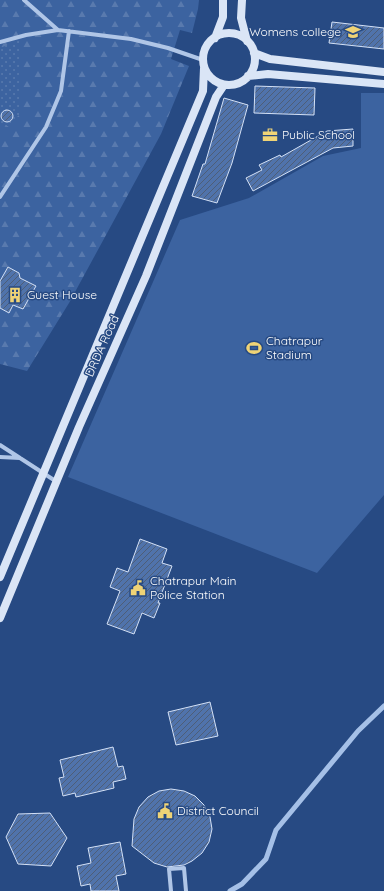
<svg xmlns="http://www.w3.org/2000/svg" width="384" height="891" viewBox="0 0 384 891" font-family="Quicksand,sans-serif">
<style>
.grass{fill:#3c63a0}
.forest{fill:url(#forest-firs)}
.park{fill:url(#park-dots)}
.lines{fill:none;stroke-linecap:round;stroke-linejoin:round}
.stream{stroke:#a5c0e7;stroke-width:5}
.building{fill:url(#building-hatch);stroke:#d4e1f6}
.street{stroke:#b0c6e7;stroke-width:4}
.secondary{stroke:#dae5f6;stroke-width:8}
.labels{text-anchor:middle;stroke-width:3;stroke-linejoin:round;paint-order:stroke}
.poi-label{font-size:12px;fill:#fff;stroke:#274a83;text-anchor:start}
.street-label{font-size:12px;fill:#fff;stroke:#274a83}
</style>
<defs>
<pattern id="forest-firs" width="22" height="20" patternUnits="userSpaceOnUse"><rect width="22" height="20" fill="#3c63a0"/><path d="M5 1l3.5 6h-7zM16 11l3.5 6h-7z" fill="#597aae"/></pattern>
<pattern id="park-dots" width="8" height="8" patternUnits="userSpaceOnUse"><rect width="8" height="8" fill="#3c63a0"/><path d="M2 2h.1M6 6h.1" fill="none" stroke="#597aae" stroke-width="1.8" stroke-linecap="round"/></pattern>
<pattern id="building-hatch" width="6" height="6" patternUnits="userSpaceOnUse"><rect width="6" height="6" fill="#5073ab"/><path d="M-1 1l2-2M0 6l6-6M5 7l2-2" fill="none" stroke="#4e5e77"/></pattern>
</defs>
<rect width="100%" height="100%" fill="#274a83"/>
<!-- grass -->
<path class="grass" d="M361,93H384V495L317,573L68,477L180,220L249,198L323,156L361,148Z"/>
<!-- forest -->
<path class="forest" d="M0,0H199L198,9L192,33L180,30L171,59L189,66L161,134L69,303L27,371L0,364Z"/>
<!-- park -->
<path class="park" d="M20,40L21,113L8,126L0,128V48Z"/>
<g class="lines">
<!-- stream -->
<path class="stream" d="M230,891L242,884L266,859L276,830L358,731L384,706"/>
</g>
<!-- building -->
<path class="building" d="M332,22L384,28V49L329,43Z
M255,86L315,88L314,115L254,113Z
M224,98L248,105L232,163L217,203L192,196L203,164H205Z
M1 116a6 6 0 1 1 12 0a6 6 0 1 1-12 0Z
M353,129V146L333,148L253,191L246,178L262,170L259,165L280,155L281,157L327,131Z
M8,267L19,273L20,278L36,286L23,309L13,305L9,313L0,308V281Z
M140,539L167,549L162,563L172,566L158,603H160L154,618L142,613L134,634L107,624L120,591L110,587L117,568L128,572Z
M210,702L218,736L176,745L168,712Z
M113,747L118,767L123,766L126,779L113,782L114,788L76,797L75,793L63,796L59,778L64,777L60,760Z
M171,789L184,791L195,796L204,805L210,817L212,829L209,842L202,853L192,861L184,865L167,867L154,863L132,846L134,819L139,807L148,797L159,791Z
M50,813L67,838L51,866L18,864L6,837L18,814Z
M120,842L126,874L116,876L119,891H91L90,884L81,886L77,866L91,863L88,848Z"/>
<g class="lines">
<!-- street -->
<path class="street" d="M24,0L58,30
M0,42L26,35L58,30L131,39L168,48L203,60
M0,197L46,127L61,91L69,31
M0,445L57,482
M0,457L20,458
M171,891L169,869L184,868L186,891"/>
<!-- secondary -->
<path class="secondary" d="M242,0L241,18L247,41
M203 59a26 26 0 1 1 52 0a26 26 0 1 1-52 0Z
M215,38L223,17V0
M254,53L270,59L384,72
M248,76L268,74L384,84
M0,577L203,91L204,68
M0,618L79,427L146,276L216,97L224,85"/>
</g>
<!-- icons -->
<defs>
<g id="university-bare" transform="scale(1.2)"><path d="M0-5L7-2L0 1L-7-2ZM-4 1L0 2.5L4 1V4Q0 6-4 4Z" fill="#efd376" stroke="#274a83" stroke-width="2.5" paint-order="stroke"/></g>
<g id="office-bare" transform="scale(1.2)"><path d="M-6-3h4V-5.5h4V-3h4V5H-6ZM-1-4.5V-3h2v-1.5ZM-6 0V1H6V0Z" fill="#efd376" stroke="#274a83" stroke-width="2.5" paint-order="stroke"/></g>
<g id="building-bare" transform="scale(1.2)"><path d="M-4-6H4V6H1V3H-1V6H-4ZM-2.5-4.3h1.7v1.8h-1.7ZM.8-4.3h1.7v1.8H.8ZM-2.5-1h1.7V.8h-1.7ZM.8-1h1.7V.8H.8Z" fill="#efd376" stroke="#274a83" stroke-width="2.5" paint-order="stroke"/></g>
<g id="stadium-bare" transform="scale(1.2)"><path d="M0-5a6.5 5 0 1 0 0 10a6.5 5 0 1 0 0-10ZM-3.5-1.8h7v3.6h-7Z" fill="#efd376" stroke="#274a83" stroke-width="2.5" paint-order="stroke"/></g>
<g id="civic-bare" transform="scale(1.2)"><path d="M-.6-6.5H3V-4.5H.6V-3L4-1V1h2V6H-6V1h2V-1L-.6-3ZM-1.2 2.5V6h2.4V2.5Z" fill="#efd376" stroke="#274a83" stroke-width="2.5" paint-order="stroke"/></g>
</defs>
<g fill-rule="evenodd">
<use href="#university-bare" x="353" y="32"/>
<use href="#office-bare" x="270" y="135"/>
<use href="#building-bare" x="15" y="295"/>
<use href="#stadium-bare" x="254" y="348"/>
<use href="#civic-bare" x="138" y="588"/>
<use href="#civic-bare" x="165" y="811"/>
</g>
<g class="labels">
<!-- poi labels -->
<g class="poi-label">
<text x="341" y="36" text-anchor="end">Womens college</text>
<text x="282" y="139">Public School</text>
<text x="27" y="299">Guest House</text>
<text x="266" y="345">Chatrapur<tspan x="266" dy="14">Stadium</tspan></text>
<text x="150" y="585">Chatrapur Main<tspan x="150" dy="14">Police Station</tspan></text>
<text x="177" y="815">District Council</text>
</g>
<!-- street labels -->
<g class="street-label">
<text transform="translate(102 346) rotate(-66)" y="4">DRDA Road</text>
</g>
</g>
</svg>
